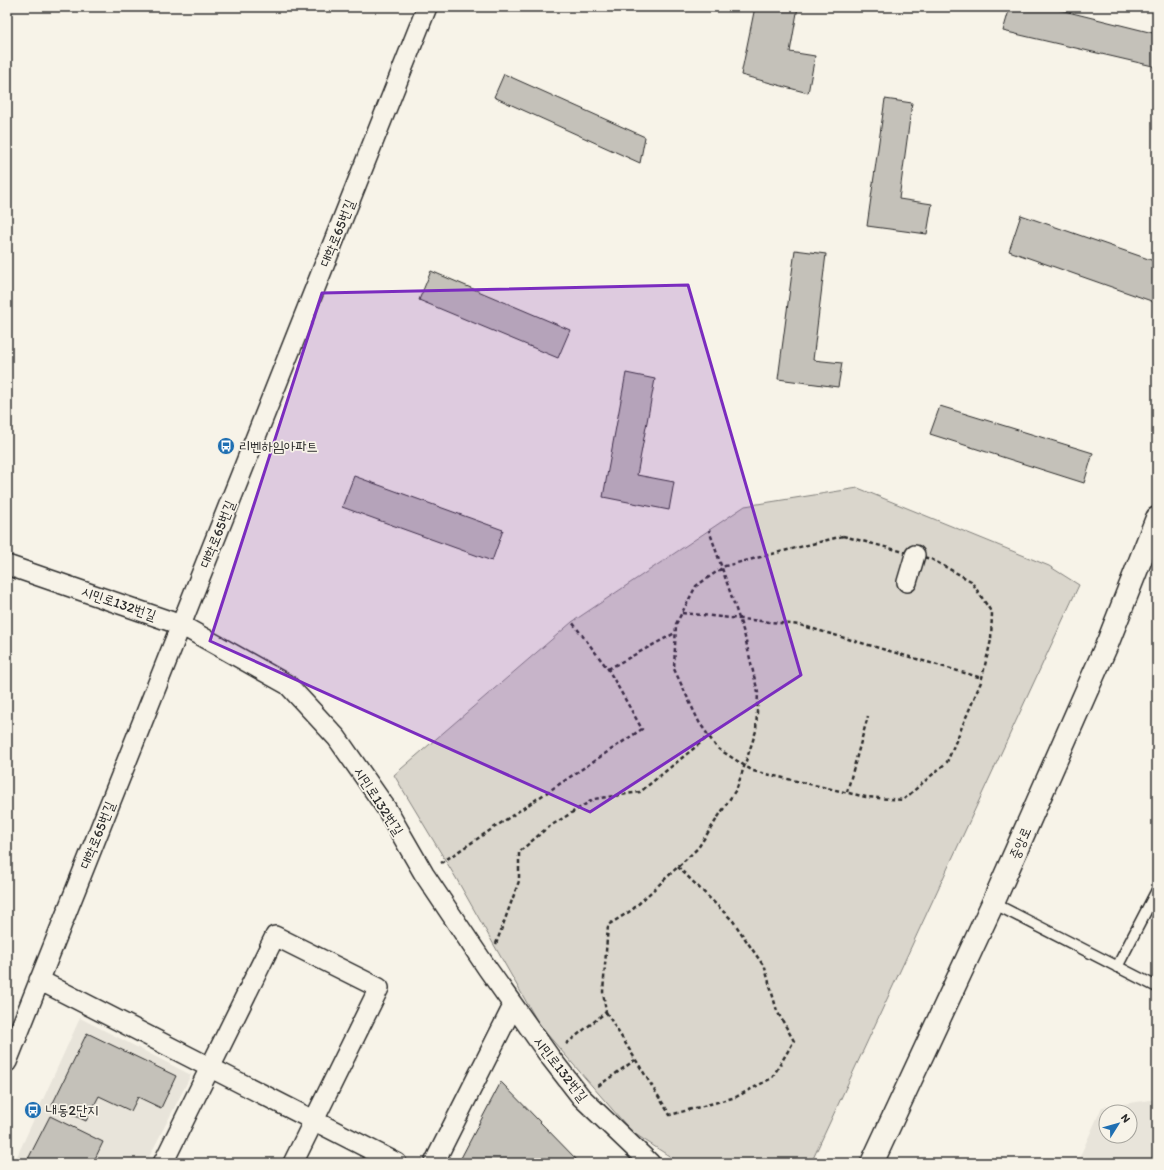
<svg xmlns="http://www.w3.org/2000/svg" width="1164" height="1170" viewBox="0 0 1164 1170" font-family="Itim,'Poor Story',sans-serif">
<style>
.built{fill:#e8e4da;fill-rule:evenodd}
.green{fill:#dad6cc;stroke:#82807c}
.building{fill:#c4c1b9;stroke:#2b2b2b}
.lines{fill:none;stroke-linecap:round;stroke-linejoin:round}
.lane-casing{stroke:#2b2b2b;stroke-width:13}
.street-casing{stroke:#2b2b2b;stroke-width:22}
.secondary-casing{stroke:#2b2b2b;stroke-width:25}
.path{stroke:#2b2b2b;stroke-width:2.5;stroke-dasharray:4 3;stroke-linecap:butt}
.lane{stroke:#f7f3e8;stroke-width:10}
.street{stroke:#f7f3e8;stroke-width:19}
.secondary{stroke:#f7f3e8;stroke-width:22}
.marked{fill:#7b2cbf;fill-opacity:0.2;stroke:#7b2cbf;stroke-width:3;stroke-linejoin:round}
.labels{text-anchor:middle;stroke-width:3.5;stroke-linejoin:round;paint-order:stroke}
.street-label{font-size:14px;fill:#2b2b2b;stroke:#f7f3e8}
.poi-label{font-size:14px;fill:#2b2b2b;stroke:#f7f3e8;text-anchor:start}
</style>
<rect width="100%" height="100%" fill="#f7f3e8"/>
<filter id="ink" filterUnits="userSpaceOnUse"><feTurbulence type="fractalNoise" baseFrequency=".025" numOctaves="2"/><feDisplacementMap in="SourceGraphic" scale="8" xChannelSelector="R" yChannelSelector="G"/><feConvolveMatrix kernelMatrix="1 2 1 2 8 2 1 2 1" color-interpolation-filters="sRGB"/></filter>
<g filter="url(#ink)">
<!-- built -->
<path class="built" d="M80,1018L191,1075L146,1163H14Z
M1157,1099V1163H1077L1102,1107ZM1106,1112H1130V1136H1106Z"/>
<!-- green -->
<path class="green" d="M858,488L1049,566L1079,585L811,1163H680L632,1132L540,1026L456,878L394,775L572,622L745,506Z"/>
<!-- building -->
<path class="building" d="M755,7H798L790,52L815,56L808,93L741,75Z
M1010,7H1048L1157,34V67L1003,31Z
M504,74L645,137L640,163L494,97Z
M885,99L912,103L899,199L932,204L927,234L867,226Z
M1021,215L1157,262V303L1009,251Z
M795,250L826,254L813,360L842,363L838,387L778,379Z
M431,271L570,330L558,358L419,300Z
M626,373L655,379L637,475L674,482L669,510L603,497Z
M940,406L1093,453L1084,483L930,434Z
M354,476L503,530L492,561L342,507Z
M87,1033L176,1076L161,1108L138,1097L131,1111L99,1096L86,1121L52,1105Z
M501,1082L580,1163H465L460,1160Z
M50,1116L103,1142L93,1163H26Z"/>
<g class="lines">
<!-- lane casing -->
<g class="lane-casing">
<path id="lane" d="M993,903L1157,987
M1117,967L1157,890"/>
</g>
<!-- street casing -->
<g class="street-casing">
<path id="street" d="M7,565L181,625L288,685L337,738L386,808L424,874L487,968L550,1057L581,1097L650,1163
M907,582L915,555
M39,980L397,1163
M7,1062L427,7
M163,1163L275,936L379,988L293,1163
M434,1163L513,1006"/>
</g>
<!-- secondary casing -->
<g class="secondary-casing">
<path id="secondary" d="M872,1163L993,903L1108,642L1157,518"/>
</g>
<!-- path -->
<path class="path" d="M843,536L931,559L971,581L992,613L991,640L981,682L947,762L903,800L866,797L753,771L717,748L699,722L674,669L676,624L696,586L725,566Z
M682,613L800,625L982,678
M608,669L675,633
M847,792L868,716
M441,863L642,729L608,669L572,622
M496,944L519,881V852L547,828L594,799L640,792L709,736
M606,1012L670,1115L736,1097L772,1078L794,1041L777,1011L765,968L733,921L678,867
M566,1044L606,1012L603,992L608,925L632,910L698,848L737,788L756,731L758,693L744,633L709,530
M598,1086L635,1060"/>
<!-- lane -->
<use href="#lane" class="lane"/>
<!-- street -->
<use href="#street" class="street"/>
<!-- secondary -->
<use href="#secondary" class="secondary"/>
</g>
</g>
<!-- marked area -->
<path class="marked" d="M688,285L801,675L590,812L210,641L322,293Z"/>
<!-- icons -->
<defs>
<g id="bus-disc" transform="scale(0.9)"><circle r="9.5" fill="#1f6fb2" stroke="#f7f3e8"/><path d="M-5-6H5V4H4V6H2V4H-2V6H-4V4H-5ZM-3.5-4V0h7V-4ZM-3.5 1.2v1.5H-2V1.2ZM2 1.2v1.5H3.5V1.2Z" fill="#fff"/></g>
</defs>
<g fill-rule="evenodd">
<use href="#bus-disc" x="226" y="446"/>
<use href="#bus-disc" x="33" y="1110"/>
</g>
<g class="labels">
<!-- street labels -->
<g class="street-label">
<text transform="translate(337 233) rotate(-68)" y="5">대학로65번길</text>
<text transform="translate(217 534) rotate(-68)" y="5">대학로65번길</text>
<text transform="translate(119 603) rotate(19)" y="5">시민로132번길</text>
<text transform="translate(379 801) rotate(57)" y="5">시민로132번길</text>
<text transform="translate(97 835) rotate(-68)" y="5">대학로65번길</text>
<text transform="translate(1020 843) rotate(-66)" y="5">중앙로</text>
<text transform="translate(561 1069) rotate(52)" y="5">시민로132번길</text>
</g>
<!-- poi labels -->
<g class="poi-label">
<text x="239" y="451">리벤하임아파트</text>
<text x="46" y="1115">내동2단지</text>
</g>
</g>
<!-- margin -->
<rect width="1164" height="1170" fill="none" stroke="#f7f3e8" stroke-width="24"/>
<rect x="12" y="12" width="1140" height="1146" fill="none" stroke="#2b2b2b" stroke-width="1.5" filter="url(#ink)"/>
<!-- north arrow -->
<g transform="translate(1118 1124) rotate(53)"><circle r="19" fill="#f7f3e8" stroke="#a5a39c"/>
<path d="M0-3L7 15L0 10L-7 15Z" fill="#1f6fb2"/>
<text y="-6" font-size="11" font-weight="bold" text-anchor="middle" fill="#2b2b2b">N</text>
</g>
</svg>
